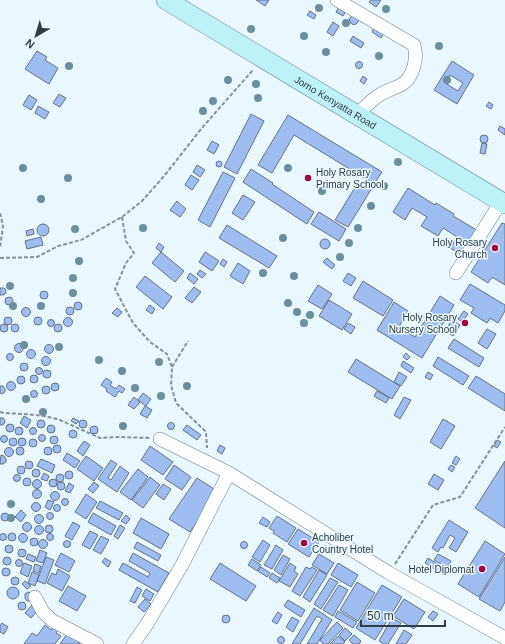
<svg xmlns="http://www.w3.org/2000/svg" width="505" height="644" viewBox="0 0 505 644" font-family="Helvetica,sans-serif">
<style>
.building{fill:#9ebdf0;stroke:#64728a;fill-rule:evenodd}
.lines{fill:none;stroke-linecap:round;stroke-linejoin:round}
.minor-casing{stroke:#668393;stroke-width:14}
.secondary-casing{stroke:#668393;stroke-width:20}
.path{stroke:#869299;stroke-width:2;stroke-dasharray:4 2;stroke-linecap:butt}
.minor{stroke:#fff;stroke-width:13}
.secondary{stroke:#bdf2f7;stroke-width:19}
.tree{fill:#6b8f9f}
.poi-dot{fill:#a1043f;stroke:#eaf7fe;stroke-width:1.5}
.labels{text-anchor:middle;stroke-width:3;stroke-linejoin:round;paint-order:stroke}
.street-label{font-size:10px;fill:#313d44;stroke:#eaf7fe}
.poi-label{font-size:10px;fill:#313d44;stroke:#eaf7fe;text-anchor:end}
</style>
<rect width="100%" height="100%" fill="#eaf7fe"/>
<!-- building -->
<path class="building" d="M256,0H269L265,6Z
M371,0H381L376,7L369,2Z
M339,7L346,11L343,16L336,12Z
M310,11L316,15L314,19L307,15Z
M349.5 20a4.5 4.5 0 1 1 9 0a4.5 4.5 0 1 1-9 0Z
M333,22L339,26L333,36L327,32Z
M375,26L386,30L381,38L372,32Z
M353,36L364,43L361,48L350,41Z
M37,51L47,57L45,60L58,68L49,84L25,69Z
M452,61L474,75L457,104L434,90ZM450,75L463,83L458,91L445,83Z
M355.5 65a3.5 3.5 0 1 1 7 0a3.5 3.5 0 1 1-7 0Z
M363,76L367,79L364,84L360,81Z
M59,94L66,98L60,107L53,103Z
M29,95L37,100L31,110L23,105Z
M489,102L493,105L491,109L486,106Z
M38,106L49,112L45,119L35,113Z
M251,114L264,121L237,174L224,167Z
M288,115L382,172L374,184L294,135L272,173L258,165Z
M500,126L505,129V135L498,130Z
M480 139a4 4 0 1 1 8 0a4 4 0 1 1-8 0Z
M212,141L219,145L214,154L207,150Z
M482,143L487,144L485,154L480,153Z
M216 164a3 3 0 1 1 6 0a3 3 0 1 1-6 0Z
M197,165L205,170L200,177L193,172Z
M251,169L273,183L272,184L314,212L307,224L243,182Z
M223,172L235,178L210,227L198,220Z
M191,175L199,180L192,190L185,185Z
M359,181L372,188L348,227L335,220Z
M408,188L435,205L436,203L454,214L453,216L480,232L465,257L450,248L457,237L443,228L438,236L421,226L427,217L412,208L405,220L393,212Z
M243,195L255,202L243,220L232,213Z
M177,201L186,209L180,217L170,210Z
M319,212L346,229L339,241L311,224Z
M502,223L505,224V285L492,277L488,283L471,272Z
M37 230a6 6 0 1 1 12 0a6 6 0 1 1-12 0Z
M227,225L277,256L269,268L219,238Z
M33,229L34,234L27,236L26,231Z
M41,237L43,245L27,249L25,241Z
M320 244a5 5 0 1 1 10 0a5 5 0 1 1-10 0Z
M159,243L164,247L161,252L156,248Z
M161,252L184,271L175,282L152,263Z
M205,252L219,261L212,271L199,262Z
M327,258L335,265L332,269L323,262Z
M223,259L227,262L224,267L220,264Z
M238,263L250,271L243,284L230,276Z
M200,270L206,274L202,278L197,274Z
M190,273L198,279L194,284L187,278Z
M348,273L356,278L351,286L343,281Z
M145,276L172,297L163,309L136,287Z
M363,281L393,300L383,316L353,298Z
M470,284L505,305V311L498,323L490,318L487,323L471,313L474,308L460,300Z
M318,285L332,294L322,309L308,301Z
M194,287L201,292L192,303L185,298Z
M0,288H4L6,290L5,294L3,295H0Z
M40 295a4 4 0 1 1 8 0a4 4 0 1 1-8 0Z
M440,296L454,305L422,358L377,330L394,302L408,311L399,327L415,337Z
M5 301a4 4 0 1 1 8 0a4 4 0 1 1-8 0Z
M329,300L352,314L342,330L319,316Z
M74 306a4 4 0 1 1 8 0a4 4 0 1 1-8 0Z
M150,305L155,309L152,314L146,310Z
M66 311a4 4 0 1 1 8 0a4 4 0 1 1-8 0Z
M21.5 312a4.5 4.5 0 1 1 9 0a4.5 4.5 0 1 1-9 0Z
M117,308L122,312L118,317L112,313Z
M464,311L468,314L462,322L458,319Z
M34 321a4 4 0 1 1 8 0a4 4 0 1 1-8 0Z
M4 321a4 4 0 1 1 8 0a4 4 0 1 1-8 0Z
M63.5 322a4.5 4.5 0 1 1 9 0a4.5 4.5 0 1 1-9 0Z
M47.5 323a3.5 3.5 0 1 1 7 0a3.5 3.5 0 1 1-7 0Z
M452,320L460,325L453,336L445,331Z
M348,323L355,327L351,334L344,329Z
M54 328a4 4 0 1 1 8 0a4 4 0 1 1-8 0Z
M0 328a4 4 0 1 1 8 0a4 4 0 1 1-8 0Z
M11 328a4 4 0 1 1 8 0a4 4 0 1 1-8 0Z
M487,329L496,334L487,349L478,343Z
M454,339L484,358L479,367L448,348Z
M14.5 348a4.5 4.5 0 1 1 9 0a4.5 4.5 0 1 1-9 0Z
M44.5 349a4.5 4.5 0 1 1 9 0a4.5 4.5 0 1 1-9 0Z
M26.5 354a4.5 4.5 0 1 1 9 0a4.5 4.5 0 1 1-9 0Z
M406,353L410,357L407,360L403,357Z
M6.5 357a3.5 3.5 0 1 1 7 0a3.5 3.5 0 1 1-7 0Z
M41.5 361a4.5 4.5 0 1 1 9 0a4.5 4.5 0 1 1-9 0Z
M438,357L469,376L463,385L433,366Z
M356,359L400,386L392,399L348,372Z
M403,361L414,368L411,373L401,366Z
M20 367a4 4 0 1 1 8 0a4 4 0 1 1-8 0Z
M35.5 371a3.5 3.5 0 1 1 7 0a3.5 3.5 0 1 1-7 0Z
M43 374a4 4 0 1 1 8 0a4 4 0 1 1-8 0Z
M399,372L407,377L401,386L394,382Z
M428,372L433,375L430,380L425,377Z
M30 379a4 4 0 1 1 8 0a4 4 0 1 1-8 0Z
M476,376L505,394V411L468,388Z
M17 380a4 4 0 1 1 8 0a4 4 0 1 1-8 0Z
M106,378L112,382L110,385L116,389L119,385L125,389L122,393L119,391L115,397L106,391L107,389L101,385Z
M6.5 386a4.5 4.5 0 1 1 9 0a4.5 4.5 0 1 1-9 0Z
M51 387a4 4 0 1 1 8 0a4 4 0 1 1-8 0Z
M0,386H3L5,389V392L2,394L0,393Z
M42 390a4 4 0 1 1 8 0a4 4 0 1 1-8 0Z
M30.5 394a3.5 3.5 0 1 1 7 0a3.5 3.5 0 1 1-7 0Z
M377,391L389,398L386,403L374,396Z
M143,393L151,399L146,406L138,400Z
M134,397L140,402L134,409L128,405Z
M404,397L411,400L400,419L394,415Z
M145,406L152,410L147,418L140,414Z
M24,416L31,420L27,428L20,423Z
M0,418H3L5,421L4,424L2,425H0Z
M73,418L79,421L76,424L71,421Z
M443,419L455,426L441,449L430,442Z
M37 424a4 4 0 1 1 8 0a4 4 0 1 1-8 0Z
M79 424a4 4 0 1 1 8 0a4 4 0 1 1-8 0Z
M167.5 426a3.5 3.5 0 1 1 7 0a3.5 3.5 0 1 1-7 0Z
M6 428a4 4 0 1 1 8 0a4 4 0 1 1-8 0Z
M187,425L201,435L197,440L183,430Z
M47 429a4 4 0 1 1 8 0a4 4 0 1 1-8 0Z
M90 430a4 4 0 1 1 8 0a4 4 0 1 1-8 0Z
M15 431a4 4 0 1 1 8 0a4 4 0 1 1-8 0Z
M29.5 431a3.5 3.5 0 1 1 7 0a3.5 3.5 0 1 1-7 0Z
M69 434a4 4 0 1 1 8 0a4 4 0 1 1-8 0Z
M38.5 438a3.5 3.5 0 1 1 7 0a3.5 3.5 0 1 1-7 0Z
M0.5 439a3.5 3.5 0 1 1 7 0a3.5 3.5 0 1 1-7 0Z
M50 440a4 4 0 1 1 8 0a4 4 0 1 1-8 0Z
M18 442a4 4 0 1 1 8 0a4 4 0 1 1-8 0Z
M9 442a4 4 0 1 1 8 0a4 4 0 1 1-8 0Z
M29 443a4 4 0 1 1 8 0a4 4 0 1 1-8 0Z
M497,440L501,442L497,448L494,446Z
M84,441L90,445L83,456L77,451Z
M220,445L225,448L222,454L217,451Z
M53 449a4 4 0 1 1 8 0a4 4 0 1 1-8 0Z
M150,446L173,462L163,475L141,460Z
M16 451a4 4 0 1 1 8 0a4 4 0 1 1-8 0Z
M44 451a4 4 0 1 1 8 0a4 4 0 1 1-8 0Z
M4.5 452a4.5 4.5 0 1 1 9 0a4.5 4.5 0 1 1-9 0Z
M67,453L80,461L75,468L63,460Z
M1,455L4,456L6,459V462L3,464H0Z
M86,456L103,468L94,481L77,469Z
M456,456L460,459L456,465L452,463Z
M41,459L55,465L52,473L37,466Z
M111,460L117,464L108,478L111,480L120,466L129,473L117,492L98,479Z
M505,461V528L475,508Z
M25 465a4 4 0 1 1 8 0a4 4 0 1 1-8 0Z
M174,465L191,477L182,490L165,479Z
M451,465L455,467L452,472L448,469Z
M17 470a4 4 0 1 1 8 0a4 4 0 1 1-8 0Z
M138,469L148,477L131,500L120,492Z
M32 473a4 4 0 1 1 8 0a4 4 0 1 1-8 0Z
M65 475a4 4 0 1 1 8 0a4 4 0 1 1-8 0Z
M44,473L49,476L47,481L41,479Z
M434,474L444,480L438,490L428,484Z
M56 478a4 4 0 1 1 8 0a4 4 0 1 1-8 0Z
M13.5 478a3.5 3.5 0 1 1 7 0a3.5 3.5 0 1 1-7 0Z
M150,477L160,485L143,508L132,500Z
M197,478L217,491L190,532L169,519Z
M23 482a4 4 0 1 1 8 0a4 4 0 1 1-8 0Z
M49 483a4 4 0 1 1 8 0a4 4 0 1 1-8 0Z
M32.5 484a4.5 4.5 0 1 1 9 0a4.5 4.5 0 1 1-9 0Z
M94,482L99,486L93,493L88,489Z
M57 486a4 4 0 1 1 8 0a4 4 0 1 1-8 0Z
M69,483L74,486L70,493L65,491Z
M163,484L171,489L164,500L156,494Z
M32.5 494a4.5 4.5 0 1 1 9 0a4.5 4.5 0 1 1-9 0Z
M50.5 496a4.5 4.5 0 1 1 9 0a4.5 4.5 0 1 1-9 0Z
M86,494L97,502L86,519L75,512Z
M61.5 502a3.5 3.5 0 1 1 7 0a3.5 3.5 0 1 1-7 0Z
M48,500L54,502L50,510L45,507Z
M100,501L123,513L119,520L96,508Z
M31.5 507a4.5 4.5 0 1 1 9 0a4.5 4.5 0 1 1-9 0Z
M53.5 508a3.5 3.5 0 1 1 7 0a3.5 3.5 0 1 1-7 0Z
M21,510L26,515L21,522L15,517Z
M46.5 516a3.5 3.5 0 1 1 7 0a3.5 3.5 0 1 1-7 0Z
M93,513L116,526L111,535L88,522Z
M1 517a4 4 0 1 1 8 0a4 4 0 1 1-8 0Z
M34.5 519a4.5 4.5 0 1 1 9 0a4.5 4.5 0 1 1-9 0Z
M126,515L130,519L126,524L121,521Z
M277,516L296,528L287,542L273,533L274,531L269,528Z
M263,517L270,522L267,527L259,523Z
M141,518L169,534L161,549L133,533Z
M449,520L468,532L456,552L449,548L455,538L450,535L443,548L441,547L438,552L432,548Z
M73,522L80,526L72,540L65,536Z
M22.5 527a4.5 4.5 0 1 1 9 0a4.5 4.5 0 1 1-9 0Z
M120,525L125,528L118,539L114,536Z
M45 529a4 4 0 1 1 8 0a4 4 0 1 1-8 0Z
M34.5 530a4.5 4.5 0 1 1 9 0a4.5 4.5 0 1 1-9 0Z
M298,529L319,542L309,557L288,544Z
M90,531L98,535L90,549L82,545Z
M8 537a4 4 0 1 1 8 0a4 4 0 1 1-8 0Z
M46.5 537a3.5 3.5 0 1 1 7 0a3.5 3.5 0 1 1-7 0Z
M-0.5 537a3.5 3.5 0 1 1 7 0a3.5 3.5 0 1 1-7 0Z
M18.5 538a4.5 4.5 0 1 1 9 0a4.5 4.5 0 1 1-9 0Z
M101,536L109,540L101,554L93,550Z
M30 542a4 4 0 1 1 8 0a4 4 0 1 1-8 0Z
M38.5 544a4.5 4.5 0 1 1 9 0a4.5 4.5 0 1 1-9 0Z
M263,540L270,545L260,562L252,557Z
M63.5 544a3.5 3.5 0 1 1 7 0a3.5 3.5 0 1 1-7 0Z
M485,541L505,554L479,597L458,584Z
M240.5 545a3.5 3.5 0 1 1 7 0a3.5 3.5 0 1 1-7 0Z
M137,542L161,555L158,561L134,548Z
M276,545L283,550L272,569L264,565Z
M5 549a4 4 0 1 1 8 0a4 4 0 1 1-8 0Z
M18 553a4 4 0 1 1 8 0a4 4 0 1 1-8 0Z
M40,550L47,553L43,563L36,561Z
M61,553L75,561L69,572L55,565Z
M133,553L169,573L158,592L119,570L123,563L148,577L150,573L129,561Z
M28,554L36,557L34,562L26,559Z
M319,554L334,563L327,574L312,565Z
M438,554L451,561L447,568L434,560Z
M283,555L290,559L281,575L274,570Z
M46,557L54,560L45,584L37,581Z
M505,557V602L500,611L479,599Z
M3 561a4 4 0 1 1 8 0a4 4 0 1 1-8 0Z
M105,558L111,562L108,567L102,562Z
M428,558L447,570L444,575L425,563Z
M252,559L261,565L257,571L248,565Z
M15.5 563a3.5 3.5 0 1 1 7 0a3.5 3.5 0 1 1-7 0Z
M24,563L32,566L28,577L20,573Z
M220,563L256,586L246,601L210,579Z
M290,563L296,567L294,571L298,574L290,587L279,581Z
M338,563L358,575L351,587L331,575Z
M35,564L41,566L39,573L33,571Z
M261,567L270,573L267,577L258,571Z
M306,567L310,569L312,567L317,570L300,596L292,591Z
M2 572a4 4 0 1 1 8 0a4 4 0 1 1-8 0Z
M58,569L70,576L62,591L47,583L52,573L56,575Z
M319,570L327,575L310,602L303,597Z
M32,572L39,575L35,586L28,583Z
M272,573L280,578L277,583L269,578Z
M11 581a4 4 0 1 1 8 0a4 4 0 1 1-8 0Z
M330,578L338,582L321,609L314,604Z
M25,581L31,586L27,589L22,584Z
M357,582L375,593L358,621L340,610Z
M339,585L348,590L333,616L323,610Z
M382,585L402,597L375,640L356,628Z
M68,586L86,596L77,611L59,601Z
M137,587L142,590L135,603L130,601Z
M7 593a6 6 0 1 1 12 0a6 6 0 1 1-12 0Z
M146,589L154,594L150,601L142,596Z
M28,592L32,593L30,601H27L25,598V594Z
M145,599L151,604L144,612L138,607Z
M404,599L425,612L414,629L393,616Z
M288,600L305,610L301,617L284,606Z
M18 606a4 4 0 1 1 8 0a4 4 0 1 1-8 0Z
M32,605L38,610L31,618L25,613Z
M314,608L332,620L317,644H307L322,619L317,616L300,644H292Z
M338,611L357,622L353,628L335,617Z
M433,611L438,614L433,621L428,617Z
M278,612L282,615L277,624L272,621Z
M222 619a4 4 0 1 1 8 0a4 4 0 1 1-8 0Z
M292,617L299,621L293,632L286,627Z
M392,618L401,623L388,644H384L379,641Z
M337,622L343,628L328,644H323L320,640Z
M2,623L8,627L4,634L0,632V626Z
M45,625L51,630L54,626L59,629L56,633L61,636L55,644H24L32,633L37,636Z
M345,628L352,634L345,641L339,635Z
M404,630L412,635L406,644H396Z
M67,634L80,643V644H60Z
M354,635L361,641L359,644H353L349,640Z
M338,636L345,642L343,644H330Z
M277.5 640a3.5 3.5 0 1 1 7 0a3.5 3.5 0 1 1-7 0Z"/>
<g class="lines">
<!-- minor casing -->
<g class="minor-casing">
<path id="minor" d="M337,0L414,45C416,53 416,57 414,66C408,87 398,85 381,94C372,99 365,107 357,115
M456,273L501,202
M160,439L229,473L389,573L505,638
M35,597L43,612L53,621L97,644
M133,644L147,624L182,565L229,473"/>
</g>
<!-- secondary casing -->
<g class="secondary-casing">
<g id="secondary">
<path id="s1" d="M166,0L505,204"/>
</g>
</g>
<!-- path -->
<path class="path" d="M0,213L3,226L0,248
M122,217L126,241L134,253L126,263L115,289L133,323L150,342L167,354L172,367L171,385L176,403L206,432L207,448
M0,258L37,257L58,246L81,240L122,217L142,201L165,175L201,129L253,70
M172,367L188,341
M0,412L4,413L24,414L45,416L60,420L100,438L118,437L150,438
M395,564L433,505L460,497L505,427"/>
<!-- minor -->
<use href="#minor" class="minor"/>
<!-- secondary -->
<use href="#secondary" class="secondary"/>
</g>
<!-- trees -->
<g class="tree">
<circle cx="319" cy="8" r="4"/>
<circle cx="386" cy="9" r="4"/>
<circle cx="346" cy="23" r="4"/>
<circle cx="251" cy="29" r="4"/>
<circle cx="304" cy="36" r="4"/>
<circle cx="439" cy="46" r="4"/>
<circle cx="326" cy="52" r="4"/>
<circle cx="379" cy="56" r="4"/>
<circle cx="69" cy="66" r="4"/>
<circle cx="228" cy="80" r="4"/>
<circle cx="447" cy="80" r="4"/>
<circle cx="256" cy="84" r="4"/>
<circle cx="258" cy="98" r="4"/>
<circle cx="213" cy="101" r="4"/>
<circle cx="203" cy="111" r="4"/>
<circle cx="398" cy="162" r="4"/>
<circle cx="23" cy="168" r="4"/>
<circle cx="288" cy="168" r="4"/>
<circle cx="68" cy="178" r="4"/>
<circle cx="384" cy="186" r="4"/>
<circle cx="322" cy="191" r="4"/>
<circle cx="41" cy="199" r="4"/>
<circle cx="371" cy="206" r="4"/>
<circle cx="143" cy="228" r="4"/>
<circle cx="358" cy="228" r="4"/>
<circle cx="75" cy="229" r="4"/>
<circle cx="283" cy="238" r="4"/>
<circle cx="349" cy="243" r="4"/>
<circle cx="340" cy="257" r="4"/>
<circle cx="79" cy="261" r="4"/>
<circle cx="263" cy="273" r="4"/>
<circle cx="294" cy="276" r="4"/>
<circle cx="73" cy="278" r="4"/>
<circle cx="10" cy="286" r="4"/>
<circle cx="73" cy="293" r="4"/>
<circle cx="288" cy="303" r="4"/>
<circle cx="13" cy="306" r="4"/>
<circle cx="41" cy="306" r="4"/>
<circle cx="297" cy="312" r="4"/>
<circle cx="310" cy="315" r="4"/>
<circle cx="304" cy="323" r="4"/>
<circle cx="24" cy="345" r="4"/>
<circle cx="59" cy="347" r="4"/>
<circle cx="99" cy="360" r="4"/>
<circle cx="159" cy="362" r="4"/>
<circle cx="122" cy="371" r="4"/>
<circle cx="187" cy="386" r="4"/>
<circle cx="135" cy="388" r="4"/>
<circle cx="161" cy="396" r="4"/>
<circle cx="26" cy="399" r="4"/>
<circle cx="43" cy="412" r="4"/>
<circle cx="123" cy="426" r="4"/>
<circle cx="11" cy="504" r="4"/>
<circle cx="11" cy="518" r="4"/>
</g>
<!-- markers -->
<g class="poi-dot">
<circle cx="308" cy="178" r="4"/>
<circle cx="495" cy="248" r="4"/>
<circle cx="465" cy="323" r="4"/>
<circle cx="304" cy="543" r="4"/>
<circle cx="482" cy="569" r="4"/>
</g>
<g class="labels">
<!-- street labels -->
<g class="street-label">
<text dy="4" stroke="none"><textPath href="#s1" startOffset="198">Jomo Kenyatta Road</textPath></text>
</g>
<!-- poi labels -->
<g class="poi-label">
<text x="316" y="176" text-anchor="start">Holy Rosary<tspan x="316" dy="12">Primary School</tspan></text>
<text x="487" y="246">Holy Rosary<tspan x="487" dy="12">Church</tspan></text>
<text x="457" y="321">Holy Rosary<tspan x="457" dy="12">Nursery School</tspan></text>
<text x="312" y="541" text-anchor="start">Acholiber<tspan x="312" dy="12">Country Hotel</tspan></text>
<text x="474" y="573">Hotel Diplomat</text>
</g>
</g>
<!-- north arrow -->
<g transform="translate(36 36) rotate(218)" stroke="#eaf7fe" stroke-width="3" paint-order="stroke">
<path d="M0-3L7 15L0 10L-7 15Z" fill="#313d44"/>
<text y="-6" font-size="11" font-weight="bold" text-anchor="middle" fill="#313d44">N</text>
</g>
<!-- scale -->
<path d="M361 620v6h84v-6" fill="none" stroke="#313d44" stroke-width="2"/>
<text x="367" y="620" font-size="12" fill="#313d44" stroke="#eaf7fe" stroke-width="3" paint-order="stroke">50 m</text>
</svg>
